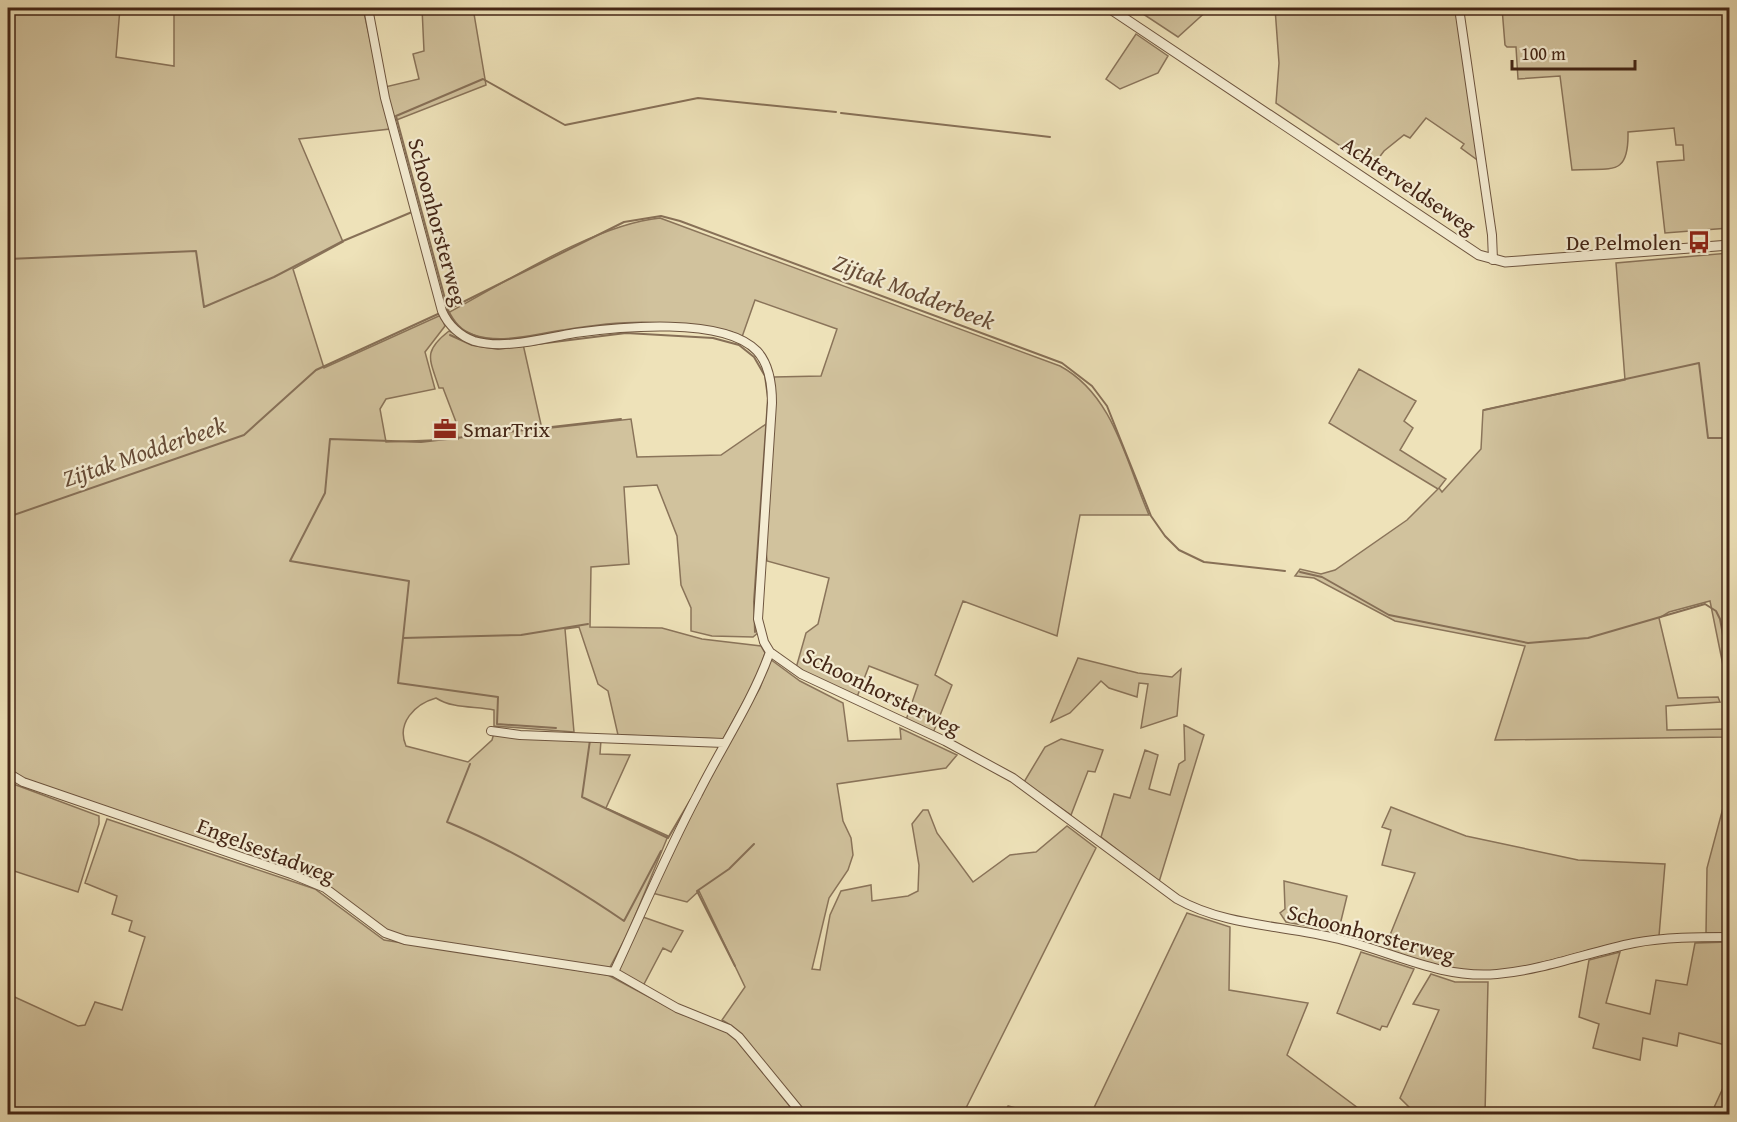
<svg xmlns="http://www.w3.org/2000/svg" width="1737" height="1122" viewBox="0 0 1737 1122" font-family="'Gentium Book Plus',serif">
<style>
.green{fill:#d1c29d;stroke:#8a745a;stroke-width:1.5}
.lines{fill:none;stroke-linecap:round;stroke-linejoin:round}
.stream{stroke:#877057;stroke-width:2}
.minor-casing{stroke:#6e553f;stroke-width:10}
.tertiary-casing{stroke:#6e553f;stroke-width:11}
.minor{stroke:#f4ecd2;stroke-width:8}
.tertiary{stroke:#f4ecd2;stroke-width:9}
.labels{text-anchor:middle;stroke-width:4.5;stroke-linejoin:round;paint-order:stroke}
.street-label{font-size:22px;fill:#442616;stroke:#f4ecd2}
.poi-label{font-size:22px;fill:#442616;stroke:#f4ecd2;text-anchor:end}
.water-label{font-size:24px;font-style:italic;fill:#664b36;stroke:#f4ecd2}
</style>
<rect width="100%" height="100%" fill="#eee2b9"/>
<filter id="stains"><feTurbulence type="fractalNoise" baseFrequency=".00333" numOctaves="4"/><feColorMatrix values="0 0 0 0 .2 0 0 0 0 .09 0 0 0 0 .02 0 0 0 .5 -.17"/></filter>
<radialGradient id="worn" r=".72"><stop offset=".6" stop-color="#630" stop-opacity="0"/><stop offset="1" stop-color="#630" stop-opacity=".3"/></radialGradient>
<!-- green -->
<path class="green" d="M8,8H120L116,57L174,66V8H363L390,129L299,139L343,242L293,269L324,368L441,315L445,326L425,352L435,389L386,399L380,409L386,442L458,439L456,422L443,388H439C430,359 422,352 449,331L471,341L523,344L542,429L631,419L637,457L721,455L769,422L759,632L753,637L712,636L691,631V608L681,585L677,536L657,485L624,487L629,564L591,567L590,627L662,628L702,639L761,646L765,653L759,673L723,739L618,735L608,691L598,684L579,627L565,629L574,732L494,726V710C475,706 453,709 436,698C415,704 396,723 406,746L468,762L492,740L494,733L601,740L600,754L630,755L606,808L668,836L628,933L609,969L393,938L324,884L308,876L247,858L8,775Z
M422,8H473L486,85L394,121L385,87L419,79L413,54L424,51Z
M1134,8H1210L1178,37Z
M1275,8H1457L1478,157L1476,159L1461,148L1464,144L1426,118L1410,138L1404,135L1384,151L1372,167L1276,103L1279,63Z
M1502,8H1729V228L1665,233L1657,162L1684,160L1683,145H1676L1674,128L1628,132C1629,179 1610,167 1572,170L1560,76L1518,79L1516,47H1507L1505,45Z
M1136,34L1168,56L1158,73L1120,89L1106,79Z
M660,218L1060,366C1114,395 1126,462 1149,515H1080L1057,636L963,601L935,675L952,685L933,733L906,720L918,685L869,666L857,697L796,668L806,633L818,624L829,578L767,561L765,542L774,377L821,376L837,329L755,300L742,337L677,326L503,341L485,340L456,327L446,314C504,283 596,224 660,218Z
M1729,253V695L1710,601L1669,612L1659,618L1678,698L1718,697L1720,702L1666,706L1667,730L1729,729V737L1495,740L1525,646L1395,621L1314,578L1295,576L1300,569L1321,574L1335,570L1407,520L1438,489L1329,423L1359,369L1416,401L1404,421L1413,428L1400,450L1446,479L1439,488L1442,492L1481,449L1483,410L1625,380L1616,263Z
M1078,658L1138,673L1172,677L1181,669L1177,716L1141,728L1148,684L1139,683L1137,697L1109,688L1101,681L1070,713L1051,722Z
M770,659L800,681L843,703L848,741L901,739L900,728L957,755L946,768L837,784L843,821L851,838L853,855L848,870L829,898L812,969L820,970L830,915L841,891L871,885L872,901L908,896L918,891L919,865L912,824L923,810H928L937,833L973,882L1010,855L1036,852L1067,826L1096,848L964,1112L967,1114H804L740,1035L729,1024L722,1020L745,987L699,891L687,902L652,893L723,751L760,688Z
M1184,725L1204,735L1159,882L1101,837L1114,794L1130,798L1145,750L1158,755L1149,789L1170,795L1179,764L1185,760Z
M1061,739L1103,750L1095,772L1088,771L1071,815L1024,782L1045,747Z
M8,782L99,816V824L78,892L8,869Z
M1391,807L1466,836L1578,860L1665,864L1659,936C1592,943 1532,974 1464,973C1445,973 1405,956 1384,950L1415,873L1382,865L1391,830L1382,827Z
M1723,808L1730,810L1729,933H1706L1707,868Z
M107,819L315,889L384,940L608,975L681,1014L718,1026L732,1034L796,1114H8V994L78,1026L85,1025L95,1002L122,1010L145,937L129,931L132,921L112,914L117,896L85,883Z
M1284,881L1347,896L1339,929L1336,931L1286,922L1280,913L1285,909Z
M1187,913L1230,927L1229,990L1308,1003L1287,1055L1366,1114H1091Z
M643,917L683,931L671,952L663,948L643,986L620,973L619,967Z
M1729,942V1046L1679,1033L1677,1046L1643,1038L1640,1060L1593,1048L1599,1024L1579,1017L1589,960L1620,952L1606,1003L1650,1014L1656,980L1687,985L1695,943Z
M1361,952L1414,969L1387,1027L1382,1026L1380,1030L1337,1013Z
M1431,974L1455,982H1488L1485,1114H1416L1400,1098L1439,1010L1413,1004Z
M1729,1075V1114H1711Z
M1008,1106L1041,1114H1003Z"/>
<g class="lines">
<!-- stream -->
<path class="stream" d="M841,113L1050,137
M8,259L196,251L204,307L274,277L343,241L412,212
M447,310L624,222L661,216L680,221L1062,363L1092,386L1107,406L1151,516L1165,536L1179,550L1204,562L1285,571
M657,323C626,321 595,325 565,330C536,334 502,345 473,335C461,331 453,321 448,310L396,116L483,79L565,125L698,98L836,112
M725,331L732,332
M450,335L472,345L498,349L626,333L713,338L739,345L754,357L765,376L768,398L754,602L755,632
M1484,410L1699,363L1708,438H1730
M8,517L244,435L316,370L438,314
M1300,572L1322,577L1389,615L1528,643L1588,638L1705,604L1716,611L1720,619L1730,672
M588,624L521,635L403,638L409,581L290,561L325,493L330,439L421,442L621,419
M403,638L398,683L498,697L497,724L556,728
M590,740L582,797L668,838L691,799
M470,764L447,822C510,848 568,883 624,921L661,851
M735,966L697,891L729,869L754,844"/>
<!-- minor casing -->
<g class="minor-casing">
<path id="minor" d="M368,8L385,98L442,311C448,325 460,336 474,341C505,350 544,338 575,333C619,327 723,316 757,351C770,365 772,386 772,403L758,619L764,642L770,652L801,674L945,741L1013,778L1177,899C1227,927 1285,925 1339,939C1393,952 1440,979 1497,974C1544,970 1589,952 1634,943C1665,937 1698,937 1730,937
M1459,8L1492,235L1493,260
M491,731L520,735L724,743
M8,773L23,782L291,874L325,888L385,933L405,940L614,972L677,1008L729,1029L739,1037L802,1114
M614,972C642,912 667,852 698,794C722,746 752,702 770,652"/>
</g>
<!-- tertiary casing -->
<g class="tertiary-casing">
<path id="tertiary" d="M1109,8L1479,255L1505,262L1730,245"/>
</g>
<!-- minor -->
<use href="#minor" class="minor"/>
<!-- tertiary -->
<use href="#tertiary" class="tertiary"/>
</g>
<!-- icons -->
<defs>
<g id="bus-bare" transform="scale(1.8)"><path d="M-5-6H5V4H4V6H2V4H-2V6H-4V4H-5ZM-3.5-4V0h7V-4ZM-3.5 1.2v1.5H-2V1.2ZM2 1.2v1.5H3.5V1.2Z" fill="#8f2418" stroke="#f4ecd2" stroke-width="2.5" paint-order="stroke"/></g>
<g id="office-bare" transform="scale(1.8)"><path d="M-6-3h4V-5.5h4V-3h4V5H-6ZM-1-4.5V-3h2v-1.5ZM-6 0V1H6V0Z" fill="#8f2418" stroke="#f4ecd2" stroke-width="2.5" paint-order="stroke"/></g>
</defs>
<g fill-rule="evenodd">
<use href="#bus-bare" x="1699" y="242"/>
<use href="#office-bare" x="445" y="429"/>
</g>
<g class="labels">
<!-- street labels -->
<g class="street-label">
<text transform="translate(1409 185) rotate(34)" y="8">Achterveldseweg</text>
<text transform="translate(438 222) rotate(75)" y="8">Schoonhorsterweg</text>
<text transform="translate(882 691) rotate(26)" y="8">Schoonhorsterweg</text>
<text transform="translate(266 850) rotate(21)" y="8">Engelsestadweg</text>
<text transform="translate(1371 933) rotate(15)" y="8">Schoonhorsterweg</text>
</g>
<!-- poi labels -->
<g class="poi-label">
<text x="1681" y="250">De Pelmolen</text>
<text x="463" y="437" text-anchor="start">SmarTrix</text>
</g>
<!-- water labels -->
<g class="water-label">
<text transform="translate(914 292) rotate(21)" y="8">Zijtak Modderbeek</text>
<text transform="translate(144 452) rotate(-19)" y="8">Zijtak Modderbeek</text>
</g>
</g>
<!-- margin -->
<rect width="1737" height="1122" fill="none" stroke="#eee2b9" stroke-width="30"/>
<rect x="9" y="9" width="1719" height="1104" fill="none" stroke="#442616" stroke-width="3"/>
<rect x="15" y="15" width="1707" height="1092" fill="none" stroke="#442616" stroke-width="1.5"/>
<!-- scale -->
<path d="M1512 60v9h123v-9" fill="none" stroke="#442616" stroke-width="3"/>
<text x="1521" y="60" font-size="18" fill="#442616" stroke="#f4ecd2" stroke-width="4.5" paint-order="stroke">100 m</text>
<rect width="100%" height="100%" filter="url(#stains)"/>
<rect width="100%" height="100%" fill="url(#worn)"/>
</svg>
